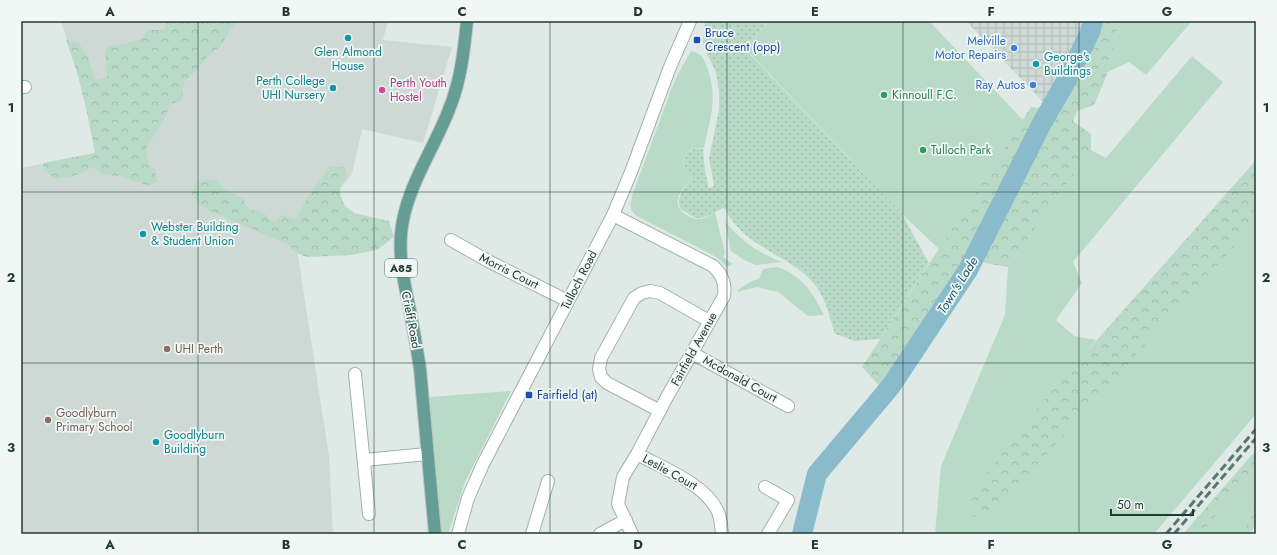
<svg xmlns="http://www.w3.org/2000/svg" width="1277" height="555" viewBox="0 0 1277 555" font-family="Jost,sans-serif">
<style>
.built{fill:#ced9d5}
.industrial{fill:url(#industrial-grid)}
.green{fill:#b9dac6}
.forest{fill:url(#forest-crowns)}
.park{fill:url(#park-dots)}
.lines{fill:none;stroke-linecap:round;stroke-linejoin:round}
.river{stroke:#8abbcd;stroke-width:20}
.minor-casing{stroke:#a2b1ad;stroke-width:14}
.major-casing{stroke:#bcc4c2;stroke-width:14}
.minor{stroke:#fff;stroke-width:12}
.major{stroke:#669d95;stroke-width:12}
.rail{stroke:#5b7571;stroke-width:3;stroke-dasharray:8 4;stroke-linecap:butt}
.grid{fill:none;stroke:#213935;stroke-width:1;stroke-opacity:0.55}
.culture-dot{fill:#0f9aa8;stroke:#f0f7f4;stroke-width:1.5}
.transit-dot{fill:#1a4fb4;stroke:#f0f7f4;stroke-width:1.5}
.shop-dot{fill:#3f7fe0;stroke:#f0f7f4;stroke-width:1.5}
.hotel-dot{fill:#d1479c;stroke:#f0f7f4;stroke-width:1.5}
.leisure-dot{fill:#2e9e5b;stroke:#f0f7f4;stroke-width:1.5}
.education-dot{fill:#8d6e63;stroke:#f0f7f4;stroke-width:1.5}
.labels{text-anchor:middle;stroke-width:3.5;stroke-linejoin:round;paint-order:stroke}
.shield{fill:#f0f7f4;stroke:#5f726e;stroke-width:1}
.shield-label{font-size:11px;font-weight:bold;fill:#213935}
.transit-label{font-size:12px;fill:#164399;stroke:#f0f7f4;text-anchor:start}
.shop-label{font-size:12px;fill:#366cbe;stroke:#f0f7f4;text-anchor:end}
.culture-label{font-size:12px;fill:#0d838f;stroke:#f0f7f4;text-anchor:start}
.hotel-label{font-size:12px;fill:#b23c85;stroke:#f0f7f4;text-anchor:start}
.leisure-label{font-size:12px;fill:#27864d;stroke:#f0f7f4;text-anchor:start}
.street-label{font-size:12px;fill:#213935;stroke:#f0f7f4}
.education-label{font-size:12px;fill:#785e54;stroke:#f0f7f4;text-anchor:start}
.water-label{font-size:13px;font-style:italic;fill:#1f5a71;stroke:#f0f7f4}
.neatline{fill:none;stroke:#213935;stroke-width:1.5}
.grid-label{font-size:13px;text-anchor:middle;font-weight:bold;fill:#213935}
</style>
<defs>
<pattern id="industrial-grid" width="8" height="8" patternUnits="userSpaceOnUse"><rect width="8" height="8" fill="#ced9d5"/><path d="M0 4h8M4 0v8" fill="none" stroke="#b1bbb7"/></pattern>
<pattern id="forest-crowns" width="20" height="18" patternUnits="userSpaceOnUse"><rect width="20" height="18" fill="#b9dac6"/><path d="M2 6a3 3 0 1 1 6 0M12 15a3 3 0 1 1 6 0" fill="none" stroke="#9fbcab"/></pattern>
<pattern id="park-dots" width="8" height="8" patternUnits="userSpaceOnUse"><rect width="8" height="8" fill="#b9dac6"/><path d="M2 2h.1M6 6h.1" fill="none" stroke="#9fbcab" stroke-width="1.8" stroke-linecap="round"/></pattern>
</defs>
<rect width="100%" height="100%" fill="#dfeae6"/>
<!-- built -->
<path class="built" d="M61,21H388L383,40L452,47L423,143L362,129L352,174L296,243L329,456L333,534H21V168L95,153L87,111L77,71Z"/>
<!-- industrial -->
<path class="industrial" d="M966,21H1081L1085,27L1045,104Z"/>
<!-- green -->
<path class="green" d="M770,21H929L1023,120L939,249L902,214L744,47Z
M1119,21H1192L1146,75L1129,62L1108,72Z
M691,51C702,53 705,60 708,70C718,100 710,119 704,148H693C682,158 679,166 692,177C688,183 680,191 678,199C675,211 691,220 701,219C706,218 711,215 715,212L725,253L723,257L733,264L727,267L718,258L637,216C629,210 630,206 632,196L671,90L678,74Z
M1192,56L1223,82L1073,262L1082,283L1056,320L1074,336L1096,340L975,488L1256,221V414L1154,534H935L941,466L1005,315L1008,267L1091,150L1106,158Z
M725,222C735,232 746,244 759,251C766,255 773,258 781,262L756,265L744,260L731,251Z
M777,267C802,275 813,293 824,315L808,316L778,292L757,287L737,292C740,287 753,280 759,279L763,269Z
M511,391L465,482L448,534H439L432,457L429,397Z
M1256,468V497L1243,534H1201Z"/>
<!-- forest -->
<path class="forest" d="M168,21H237L220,46L206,58L197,70L184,82L182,100L169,105L166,116L146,148L149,164L155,170L157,182L148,186L120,176L102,175L94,167L74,176L55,179L44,170L43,163L95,153C88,114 80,77 66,40L79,43L88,57L95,80L107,77L105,56L107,47C114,45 137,42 142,38C144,36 146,32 148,30H164Z
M1086,21H1119L1108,72L1094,105L1077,111L1073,121L1091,134V150L1008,267L968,260L892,400L862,367L1031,107L1044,108L1087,23Z
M1256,160V222L994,513L968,518L975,488L1044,400Z
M330,166L345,167L347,175L340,187L341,197L345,206L354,213L389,221L394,237L377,250L351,255L307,257L296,253L289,245L212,212L198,204L192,194L194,184L206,180L216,179L228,193L235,194L243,199L248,208L266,215L274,223L281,215L296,219L307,198Z
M1256,450V468L1201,534H1183Z
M1256,497V521L1251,534H1243Z"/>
<!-- park -->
<path class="park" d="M705,21H767L768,22L744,48L902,214L929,263L880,339L855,341L835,334C830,318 826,300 816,286C798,263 769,254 747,236C738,229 730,218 724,208C717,210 708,217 701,218C696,219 691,216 687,213C669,204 685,188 692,177L686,171L683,163L687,154L694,148L703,149L705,171L709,188L714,186L709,158L719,110V91L716,72L706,52L703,42Z"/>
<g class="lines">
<!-- river -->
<path class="river" d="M802,534L817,474L891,386L968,270L1042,123L1069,76L1090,32L1093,21"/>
<!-- minor casing -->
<g class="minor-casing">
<path id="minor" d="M21,87H25
M613,215L713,266C722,274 726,283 724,296L667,397L637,454L623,477L618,504L632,534
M451,240L490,262L568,301
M692,353L788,406
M355,374L369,514
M660,411L607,383L601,377L599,369L601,358L634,298L642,293L650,291L660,293L709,321
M637,454C661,467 705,484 717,510C721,517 721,526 722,534
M364,460L427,454
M765,487L788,500L768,534
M458,534L468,498L483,464L613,215L631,172L670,67L690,21
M532,534L548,481
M600,534L626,520"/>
</g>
<!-- major casing -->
<g class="major-casing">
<path id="major" d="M435,534L420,369C417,348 413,327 409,306C404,282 399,259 401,234C405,188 434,150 450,107C461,79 464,50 467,21"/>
</g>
<!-- minor -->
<use href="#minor" class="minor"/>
<!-- major -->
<use href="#major" class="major"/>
<!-- rail -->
<path class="rail" d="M1166,534L1256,429
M1174,534L1256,438"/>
</g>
<!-- grid -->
<path class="grid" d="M198,21V534M374,21V534M550,21V534M727,21V534M903,21V534M1079,21V534M21,192H1256M21,363H1256"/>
<!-- markers -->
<g class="culture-dot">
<circle cx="348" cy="38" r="4"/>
<circle cx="1036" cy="64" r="4"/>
<circle cx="333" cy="88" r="4"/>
<circle cx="143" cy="234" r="4"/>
<circle cx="156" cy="442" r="4"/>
</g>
<g class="transit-dot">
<rect x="693" y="36" width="8" height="8" rx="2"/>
<rect x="525" y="391" width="8" height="8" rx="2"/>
</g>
<g class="shop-dot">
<circle cx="1014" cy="48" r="4"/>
<circle cx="1033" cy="85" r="4"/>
</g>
<circle class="hotel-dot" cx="382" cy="90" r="4"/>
<g class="leisure-dot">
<circle cx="884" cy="95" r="4"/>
<circle cx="923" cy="150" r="4"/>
</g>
<g class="education-dot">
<circle cx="167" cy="349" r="4"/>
<circle cx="48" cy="420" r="4"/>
</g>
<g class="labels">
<!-- shield labels -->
<rect class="shield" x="385" y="259" width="32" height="18" rx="3"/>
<g class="shield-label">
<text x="401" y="272">A85</text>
</g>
<!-- transit labels -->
<g class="transit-label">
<text x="705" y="37">Bruce<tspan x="705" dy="14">Crescent (opp)</tspan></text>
<text x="537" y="399">Fairfield (at)</text>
</g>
<!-- shop labels -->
<g class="shop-label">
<text x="1006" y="45">Melville<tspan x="1006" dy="14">Motor Repairs</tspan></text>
<text x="1025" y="89">Ray Autos</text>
</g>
<!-- culture labels -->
<g class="culture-label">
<text x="348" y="56" text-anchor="middle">Glen Almond<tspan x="348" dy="14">House</tspan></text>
<text x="1044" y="61">George's<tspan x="1044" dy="14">Buildings</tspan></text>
<text x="325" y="85" text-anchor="end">Perth College<tspan x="325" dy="14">UHI Nursery</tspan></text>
<text x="151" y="231">Webster Building<tspan x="151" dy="14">&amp; Student Union</tspan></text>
<text x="164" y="439">Goodlyburn<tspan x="164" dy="14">Building</tspan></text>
</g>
<!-- hotel labels -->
<g class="hotel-label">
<text x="390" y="87">Perth Youth<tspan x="390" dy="14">Hostel</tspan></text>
</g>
<!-- leisure labels -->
<g class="leisure-label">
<text x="892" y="99">Kinnoull F.C.</text>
<text x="931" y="154">Tulloch Park</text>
</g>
<!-- street labels -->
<g class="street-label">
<text transform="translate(509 271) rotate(27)" y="4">Morris Court</text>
<text transform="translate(579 280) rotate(-63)" y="4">Tulloch Road</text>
<text transform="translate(411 320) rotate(79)" y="4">Crieff Road</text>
<text transform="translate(694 349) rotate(-61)" y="4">Fairfield Avenue</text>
<text transform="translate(740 379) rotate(29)" y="4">Mcdonald Court</text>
<text transform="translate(670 472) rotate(29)" y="4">Leslie Court</text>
</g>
<!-- education labels -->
<g class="education-label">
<text x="175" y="353">UHI Perth</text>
<text x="56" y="417">Goodlyburn<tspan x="56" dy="14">Primary School</tspan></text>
</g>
<!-- water labels -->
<g class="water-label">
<text transform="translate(957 285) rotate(-58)" y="5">Town's Lade</text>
</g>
</g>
<!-- border -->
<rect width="1277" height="555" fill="none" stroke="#f0f7f4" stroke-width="44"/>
<!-- scale -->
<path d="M1111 509v6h82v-6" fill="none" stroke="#213935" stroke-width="2"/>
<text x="1117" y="509" font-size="12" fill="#213935" stroke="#f0f7f4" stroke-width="3" paint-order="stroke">50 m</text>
<rect x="22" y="22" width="1233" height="511" class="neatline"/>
<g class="grid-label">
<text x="110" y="16">A</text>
<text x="286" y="16">B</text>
<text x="462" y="16">C</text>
<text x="638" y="16">D</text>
<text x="815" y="16">E</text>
<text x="991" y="16">F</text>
<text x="1167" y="16">G</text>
<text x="11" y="112">1</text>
<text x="1266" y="112">1</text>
<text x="11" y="282">2</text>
<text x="1266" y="282">2</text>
<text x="11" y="452">3</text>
<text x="1266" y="452">3</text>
<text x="110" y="549">A</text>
<text x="286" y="549">B</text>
<text x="462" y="549">C</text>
<text x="638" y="549">D</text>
<text x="815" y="549">E</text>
<text x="991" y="549">F</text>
<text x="1167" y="549">G</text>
</g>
</svg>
